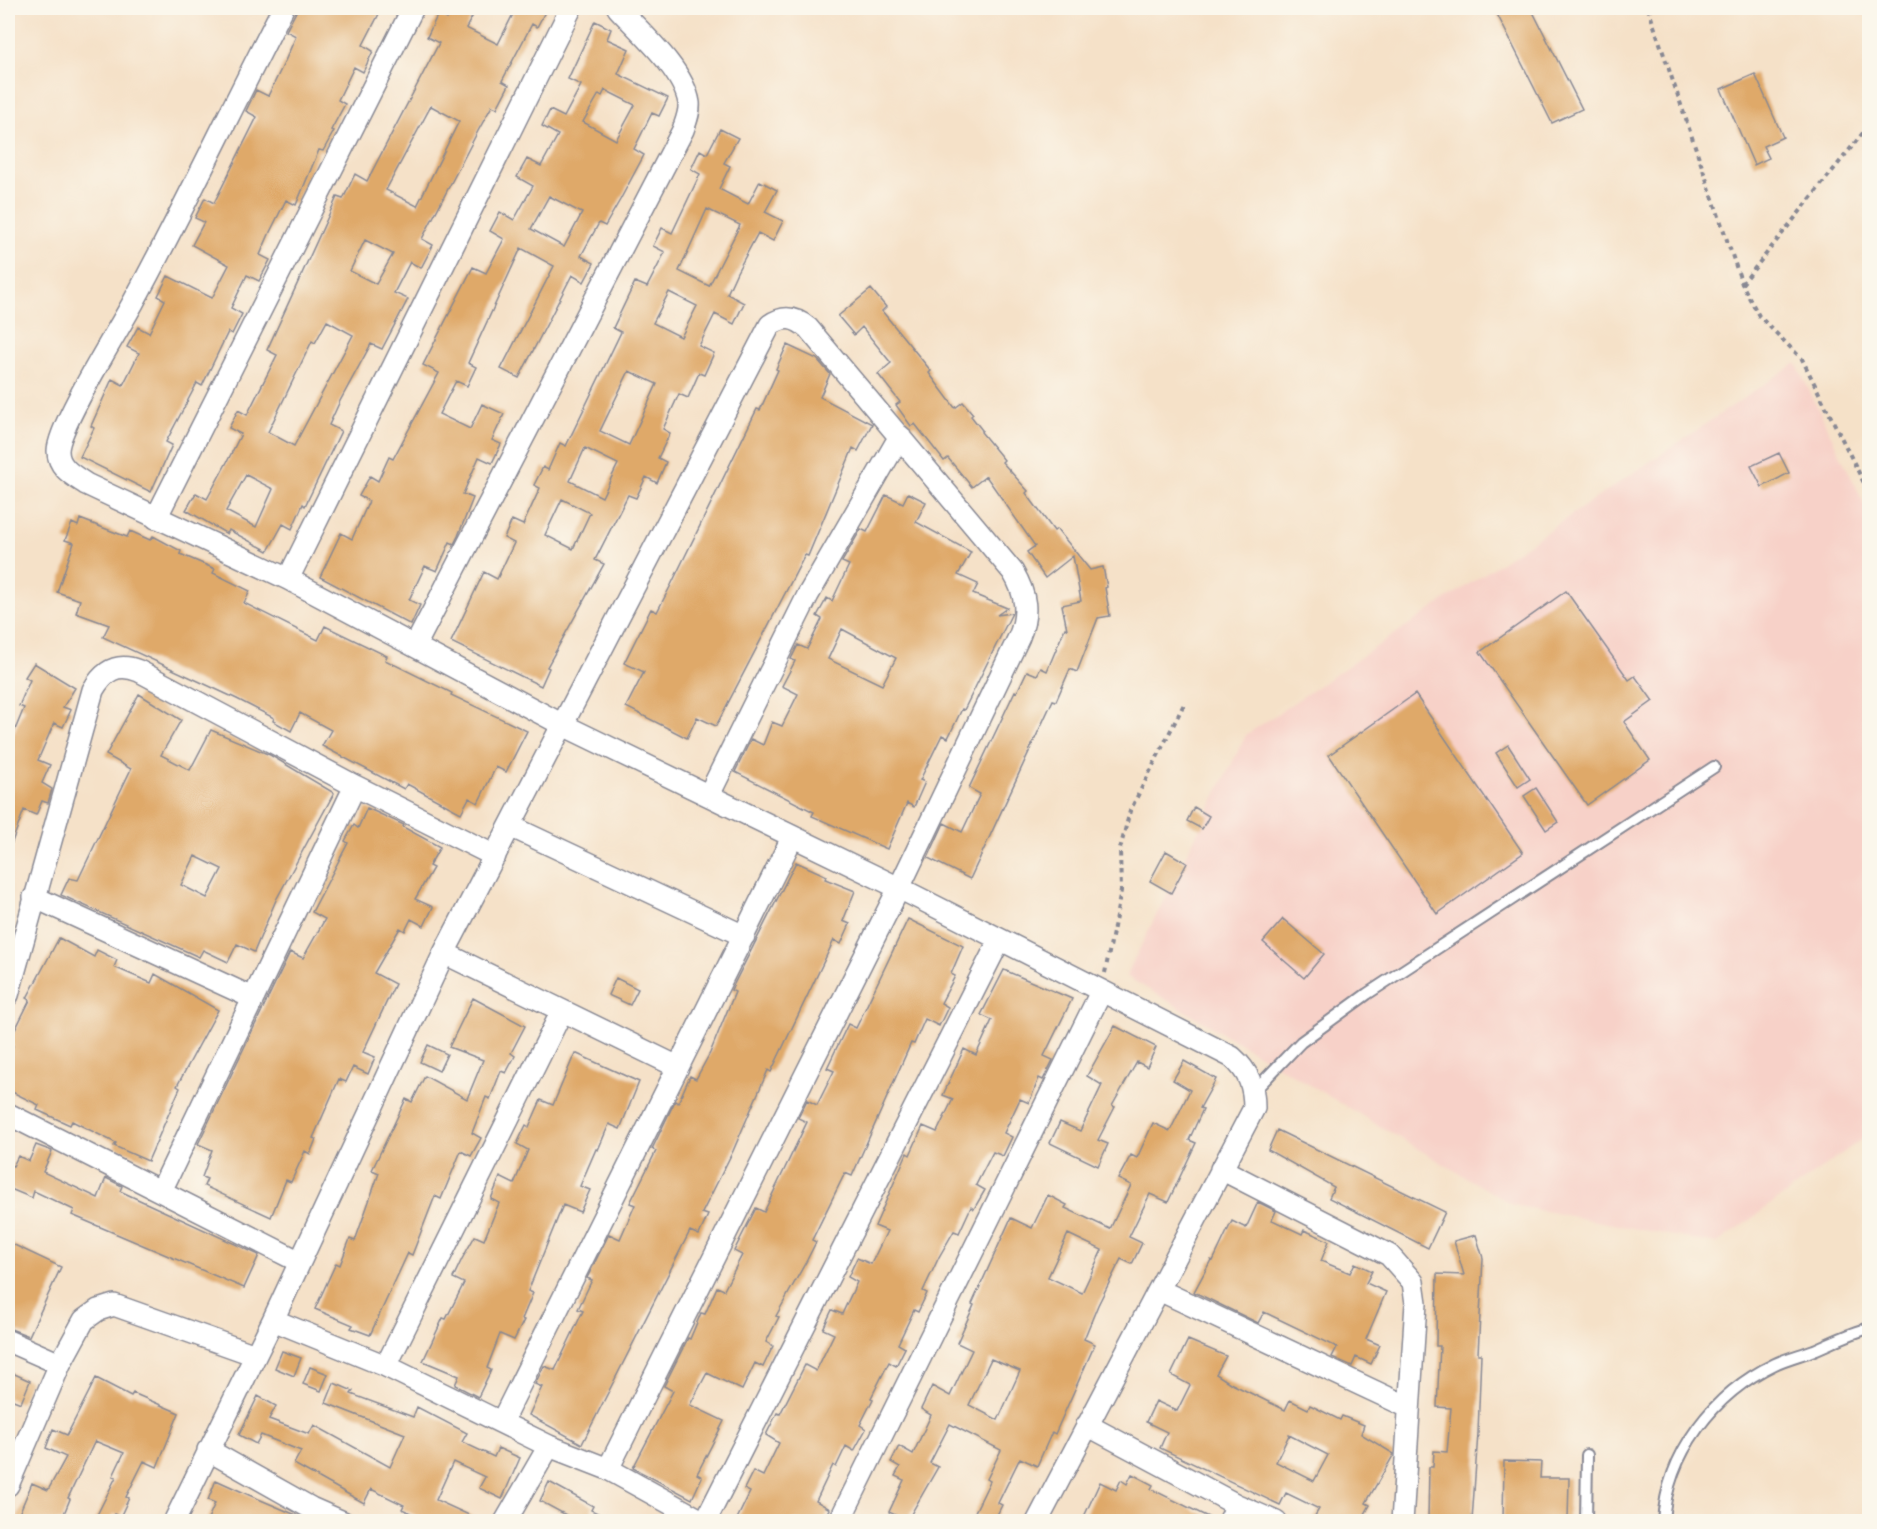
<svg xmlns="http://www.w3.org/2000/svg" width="1877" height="1529" viewBox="0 0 1877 1529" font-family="Kalam,sans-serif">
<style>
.built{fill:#f7d1c8}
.building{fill:#dfa969;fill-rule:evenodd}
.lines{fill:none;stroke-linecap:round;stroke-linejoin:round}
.service-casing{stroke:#888893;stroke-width:14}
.minor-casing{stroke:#888893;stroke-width:24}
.path{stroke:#888893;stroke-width:4;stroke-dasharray:4.5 4.5;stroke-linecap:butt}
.service{stroke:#fff;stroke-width:10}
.minor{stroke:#fff;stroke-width:21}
</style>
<rect width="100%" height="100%" fill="#fbf7ec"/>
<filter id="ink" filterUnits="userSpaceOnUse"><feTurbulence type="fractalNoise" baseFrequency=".0167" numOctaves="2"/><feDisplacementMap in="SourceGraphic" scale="12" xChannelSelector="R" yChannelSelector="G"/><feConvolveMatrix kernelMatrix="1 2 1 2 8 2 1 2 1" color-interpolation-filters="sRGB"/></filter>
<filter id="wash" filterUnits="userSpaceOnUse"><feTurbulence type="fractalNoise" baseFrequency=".008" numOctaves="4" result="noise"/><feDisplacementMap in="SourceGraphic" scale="24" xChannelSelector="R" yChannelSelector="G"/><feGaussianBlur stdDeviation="1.35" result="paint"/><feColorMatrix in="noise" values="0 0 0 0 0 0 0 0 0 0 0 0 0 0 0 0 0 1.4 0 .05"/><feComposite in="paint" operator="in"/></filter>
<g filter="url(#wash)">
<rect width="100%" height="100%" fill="#f5e1c8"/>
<!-- built -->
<path class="built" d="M1796,363L1869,514V1134L1716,1244L1513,1205L1126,976L1246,735Z"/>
<g id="blocks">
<!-- building -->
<path class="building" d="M298,8H382L363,45L373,51L363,72L354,67L338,100L345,104L331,130L334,131L323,151L319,150L296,205L286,200L270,232L260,255L270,260L259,281L247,275L231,308L242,314L232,334L228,332L202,386L197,383L166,442L172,445L151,492L80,457L94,428L91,426L112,379L123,385L139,353L127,347L138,327L149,333L165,300L158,296L168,276L212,298L229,265L192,245L204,222L195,218L205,198L214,203L257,117L246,111L256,90L268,96L285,61L296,36L286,31Z
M453,8H477L466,28L498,44L513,14L500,8H547L537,27L532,24L502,81L509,85L497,108L492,106L478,131L422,239L433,245L421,268L410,262L394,293L408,299L382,349L371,344L340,401L329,425L341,431L305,506L303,504L292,529L283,524L268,551L229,530L227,534L186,510L196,493L207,499L227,462L241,434L229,428L238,410L247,415L277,355L267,350L337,197L343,199L355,174L367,181L439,43L427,37L438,14L447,19ZM431,106L459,121L417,206L386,190ZM365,240L393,254L376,284L350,271ZM327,321L353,335L294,446L268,432L312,341L315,343ZM246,475L273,489L256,527L226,511Z
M1494,8H1531L1582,109L1552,123Z
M595,21L611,29L607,39L629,49L618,74L668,98L659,116L652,113L634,149L644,155L620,200L605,226L599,223L581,256L594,263L584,282L572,275L519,378L501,369L554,266L521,248L468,363L476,367L467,386L456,381L439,414L470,429L482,404L504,414L492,440L501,444L492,463L479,457L463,494L473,498L458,536L454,544L450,542L437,571L425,566L409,600L420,605L411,625L320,577L341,533L352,539L369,501L359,496L370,476L378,481L389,457L393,459L439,373L423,365L473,267L486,273L504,239L490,231L500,212L514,220L533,186L517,177L527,159L541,166L558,135L542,126L550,110L564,117L581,85L568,79ZM605,90L635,105L616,140L583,122L599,94L602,96ZM549,196L582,213L564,247L531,229Z
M1755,74L1783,137L1763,146L1769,158L1754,165L1721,89Z
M720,129L738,138L724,163L730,166L719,189L748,204L760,181L777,190L765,212L783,221L773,241L758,233L737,272L727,294L744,303L734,324L715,314L699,346L714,353L704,375L699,373L688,398L679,394L663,429L670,433L658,458L666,462L657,483L646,477L636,498L628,495L595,560L604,564L547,667L549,668L541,686L451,642L484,572L497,579L514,543L504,538L512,520L523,525L540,488L534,485L543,467L548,470L560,443L566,446L621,332L613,328L635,282L647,287L665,252L653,246L662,228L672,233L700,174L691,169L700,150L707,154ZM707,209L740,225L709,286L679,271ZM669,292L697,306L681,337L653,323ZM629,371L657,384L629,445L600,431ZM585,448L618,464L602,497L570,481ZM562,499L590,513L573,549L545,535Z
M871,289L886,307L882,311L931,371L929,373L955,408L963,402L973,414L971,416L982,430L981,432L1004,460L1002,462L1028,491L1026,493L1054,531L1057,529L1090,570L1103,567L1107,587L1105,588L1110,616L1098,618L1077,672L1070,669L1056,701L1053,700L970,879L928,858L944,823L962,832L980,794L969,788L1015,691L1017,692L1027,671L1037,675L1041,668L1047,671L1065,628L1067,629L1062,605L1081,601L1073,556L1045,578L1027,552L1035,546L986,476L972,487L948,458L944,461L915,424L911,426L896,405L900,402L878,374L891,363L862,327L854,335L838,316Z
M787,345L817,359L830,374L820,397L872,424L858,451L853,448L808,556L805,555L716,726L697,717L687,738L626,707L644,672L624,663L651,609L657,612L671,585L757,409L760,410L778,370L776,369Z
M1779,453L1789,473L1762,487L1751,466Z
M908,493L926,502L916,522L971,552L958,575L978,584L973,594L1007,608L997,615L1012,613L964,710L962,709L948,738L942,735L920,780L925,782L914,807L907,803L887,849L812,816L814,812L735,772L751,739L763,745L772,722L782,726L798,694L782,686L795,661L791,659L798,645L807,649L822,619L817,616L827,598L832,601L849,565L842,562L861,529L867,532L886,495L903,503ZM842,629L896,658L882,685L828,659Z
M80,519L127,537L130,531L150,540L153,536L181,551L180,554L215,569L213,573L250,591L244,603L318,640L325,626L387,656L385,660L452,693L451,695L527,731L506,772L496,767L478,803L469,798L461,813L407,784L404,789L322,746L331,730L300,713L291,731L273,721L274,718L237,699L103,637L109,625L76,613L80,600L57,592L74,543L65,540L72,523L78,526Z
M1566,591L1629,680L1635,676L1653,701L1624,722L1650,760L1587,805L1480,652Z
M34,663L75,688L63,707L71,710L63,727L54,723L38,760L50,765L42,783L52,789L48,803L42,801L36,815L24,810L9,850L8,747L24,708L19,706L30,680L25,677Z
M139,694L181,720L161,755L190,770L211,730L270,755L334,793L276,900L254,952L237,944L228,962L203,950L199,957L61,895L69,878L78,880L131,769L106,755ZM195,856L222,869L207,898L181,885Z
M1415,694L1523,853L1437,914L1329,755Z
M1508,745L1530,779L1518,787L1496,753Z
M1536,788L1558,822L1546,830L1524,796Z
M1194,807L1209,816L1202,829L1187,821Z
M367,808L404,825L403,827L440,847L429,866L433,868L415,899L433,907L424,926L411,919L405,931L400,928L374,973L395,984L363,1052L375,1057L368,1074L353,1067L346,1082L339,1079L313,1138L316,1139L310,1154L305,1151L291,1182L286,1180L271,1217L204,1186L207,1179L202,1177L212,1150L198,1144L290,952L303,958L325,919L312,912L348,843L345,841L354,825L358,828Z
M1166,851L1187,863L1171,893L1150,881Z
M796,862L827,876L825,879L855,891L843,921L850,924L841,944L834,940L771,1072L768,1070L733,1151L702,1213L708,1215L699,1235L690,1231L582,1444L529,1415L542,1387L535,1384L544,1366L555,1370L583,1311L578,1309L592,1280L587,1278L609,1234L620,1239L635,1205L630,1203L656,1151L652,1149L654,1145L675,1101L678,1103L690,1076L696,1079L710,1053L735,992L731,990Z
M908,919L963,946L951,974L955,976L941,1003L948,1007L939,1026L925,1019L914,1044L911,1043L852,1176L845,1173L812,1240L816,1242L807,1260L776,1316L779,1317L766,1342L773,1346L763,1367L755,1363L742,1390L707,1373L690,1405L724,1421L697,1474L702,1477L692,1499L633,1468L673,1391L664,1386L688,1338L690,1339L701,1313L705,1314L717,1287L724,1290L742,1255L734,1251L756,1208L764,1212L807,1122L798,1118L807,1100L817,1105L834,1071L827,1068L848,1024L856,1028Z
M1283,919L1324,954L1304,978L1263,942Z
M59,938L94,957L97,950L117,960L114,967L151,983L155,974L218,1010L177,1086L180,1088L148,1161L114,1146L116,1143L72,1121L70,1125L37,1110L39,1105L8,1090V1058L13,1046L8,1044L30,1000L27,998Z
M1004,970L1072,999L1044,1056L1053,1060L1043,1080L1039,1078L1029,1103L1020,1099L1004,1133L1012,1137L1003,1156L993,1152L976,1185L985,1190L974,1209L971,1207L959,1233L954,1231L939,1257L923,1291L927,1293L918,1312L914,1310L898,1344L905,1348L896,1366L889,1362L871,1398L873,1399L860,1425L866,1429L854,1451L846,1446L836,1467L833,1465L816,1501L830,1509L824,1521H736L750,1492L744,1489L753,1471L763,1476L779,1443L766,1435L777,1413L780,1414L805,1365L816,1371L834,1334L823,1329L832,1310L842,1314L857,1282L848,1277L857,1258L871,1264L887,1231L875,1226L907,1153L910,1155L923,1126L937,1132L953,1099L943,1095L964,1049L976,1055L992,1020L981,1015Z
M616,978L638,989L630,1005L608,995Z
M473,998L525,1026L511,1053L515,1056L506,1073L501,1071L490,1099L486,1097L472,1133L481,1138L471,1156L461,1151L441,1199L435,1196L412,1255L408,1253L370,1335L351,1328L353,1325L315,1309L336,1263L340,1265L350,1239L355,1241L379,1173L372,1170L406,1099L412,1102L425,1076L467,1099L483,1060L449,1047Z
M1115,1026L1156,1047L1147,1067L1137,1062L1112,1106L1115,1107L1098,1140L1108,1144L1098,1166L1050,1143L1060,1122L1080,1131L1102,1085L1087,1076Z
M428,1045L447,1054L439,1071L420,1062Z
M575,1053L639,1082L620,1129L609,1124L598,1150L596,1149L580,1186L590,1190L580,1212L563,1205L528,1291L533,1293L522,1319L524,1320L514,1340L500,1334L487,1368L491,1370L478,1397L455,1385L459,1376L423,1361L443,1318L446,1319L464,1283L453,1278L462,1259L475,1236L484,1240L499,1203L491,1199L500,1177L514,1184L528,1150L517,1144L526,1125L529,1127L541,1100L553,1105Z
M1184,1061L1216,1079L1200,1108L1203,1109L1189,1140L1196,1143L1168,1202L1150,1194L1129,1237L1142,1243L1132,1264L1121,1259L1098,1305L1084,1339L1095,1344L1055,1434L1052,1432L1037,1466L1020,1458L998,1503L1002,1505L994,1521H989L974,1514L990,1481L987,1479L1001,1450L950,1424L930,1463L938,1467L907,1521L889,1512L904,1480L895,1476L900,1467L891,1462L899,1446L913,1454L931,1415L921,1409L932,1386L950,1396L972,1350L957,1343L974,1305L972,1304L1011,1218L1032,1228L1048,1195L1067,1205L1065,1208L1110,1229L1131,1185L1118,1179L1131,1155L1137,1158L1153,1123L1170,1131L1190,1090L1173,1080ZM1068,1234L1102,1250L1082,1293L1048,1277ZM991,1359L1020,1371L998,1420L969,1405Z
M1277,1130L1445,1212L1428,1248L1329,1198L1334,1187L1268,1150Z
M36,1145L52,1151L43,1172L98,1198L106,1178L122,1186L120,1191L259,1255L244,1288L72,1215L74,1210L34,1191L32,1198L8,1188V1164L13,1166L18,1156L29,1161Z
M1258,1202L1276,1211L1272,1220L1302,1234L1304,1230L1329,1241L1321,1261L1350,1273L1355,1263L1372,1271L1366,1283L1386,1292L1366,1339L1380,1345L1371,1364L1356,1357L1352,1366L1332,1357L1337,1347L1264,1312L1258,1323L1194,1292L1211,1260L1213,1261L1232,1221L1246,1228Z
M1476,1235L1483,1258L1478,1354H1481L1478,1433L1472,1521H1428L1429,1467H1433L1434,1451L1447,1452L1451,1408L1437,1407L1440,1346H1436L1437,1274L1464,1275L1454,1241Z
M8,1242L61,1267L29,1336L8,1328Z
M1188,1340L1226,1356L1216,1374L1230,1383L1285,1410L1290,1400L1308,1409L1310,1405L1340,1420L1342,1416L1364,1425L1361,1434L1394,1454L1366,1503L1370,1505L1361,1521H1312L1319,1509L1286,1493L1280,1505L1160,1448L1167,1432L1146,1422L1156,1401L1177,1411L1190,1385L1171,1375ZM1289,1435L1328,1455L1314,1481L1276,1462Z
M282,1351L301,1358L294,1376L275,1368Z
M310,1367L328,1374L321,1391L303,1384Z
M8,1371L30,1381L21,1403L8,1398Z
M96,1378L131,1396L133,1393L179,1413L157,1467L144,1461L126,1497L129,1498L120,1517L114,1514L110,1521H94L116,1477L113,1476L124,1453L95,1441L68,1498L70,1499L61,1521H16L32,1483L48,1490L66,1457L46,1448L53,1429L67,1435Z
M334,1383L353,1391L351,1394L413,1417L417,1407L467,1433L462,1442L494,1457L498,1448L520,1458L502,1499L479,1488L485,1477L453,1462L436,1500L482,1521H427L402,1509L404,1505L371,1489L364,1503L346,1493L294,1464L301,1451L261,1435L256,1444L239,1435L258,1396L276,1406L269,1419L309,1434L314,1425L390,1467L405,1434L326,1403Z
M1504,1461L1541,1462L1540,1478H1569L1568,1521H1503Z
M1132,1474L1153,1485L1151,1489L1216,1521H1082L1100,1482L1116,1490L1121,1480L1127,1484Z
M216,1480L249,1495L310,1521H207L215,1503L208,1500Z
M549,1482L593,1506L591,1510L614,1521H577L540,1501Z"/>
</g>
</g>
<g filter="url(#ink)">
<use href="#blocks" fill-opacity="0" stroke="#888893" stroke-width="1.5"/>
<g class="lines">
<!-- service casing -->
<g class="service-casing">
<path id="service" d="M1254,1091L1301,1042L1367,994L1714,767
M1586,1522L1587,1455
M1663,1522C1667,1453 1714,1393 1775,1364C1788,1358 1801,1355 1814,1350C1833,1342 1850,1333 1870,1328"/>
</g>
<!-- minor casing -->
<g class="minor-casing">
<path id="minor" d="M283,8C233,105 186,205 134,301C119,329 58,426 58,451C58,468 74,476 86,484L288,579L563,725L899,888L1232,1057C1249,1072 1254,1086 1254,1108L1037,1522
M156,518L413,8
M288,579L571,8
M415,646L683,130C686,121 690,112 689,103C684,70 640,32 618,8
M709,795L808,595L900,436
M510,826L744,936
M34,897L253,998
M444,953L678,1067
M8,995L93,690C104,671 117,662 139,671L355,786L495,856
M8,1114L300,1262
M1221,1169L1389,1255L1413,1282L1416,1303L1402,1522
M161,1191L355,786
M1159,1290L1408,1407
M273,1320L386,1366L549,1446L608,1469L704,1522
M8,1341L60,1364
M386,1366L562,1011
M502,1421L792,838
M1087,1425L1237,1505L1276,1522
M208,1450L311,1508L343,1522
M8,1485L60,1364L84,1320L98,1310L114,1305L255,1355
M174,1522L273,1320L444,953L770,325C784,315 795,317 808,328L1013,572C1026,594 1029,613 1019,637L899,888L608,1469
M505,1522L549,1446
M705,1522L999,941
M839,1522L1101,992
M1229,1522L1237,1505"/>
</g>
<!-- path -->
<path class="path" d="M1648,8L1742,284L1759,316L1802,359L1870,495
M1742,284L1870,124
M1105,973L1121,891L1120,849L1130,811L1184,704"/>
<!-- service -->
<use href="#service" class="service"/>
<!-- minor -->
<use href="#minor" class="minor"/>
</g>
</g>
<!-- margin -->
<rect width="1877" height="1529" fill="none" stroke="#fbf7ec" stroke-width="30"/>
</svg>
